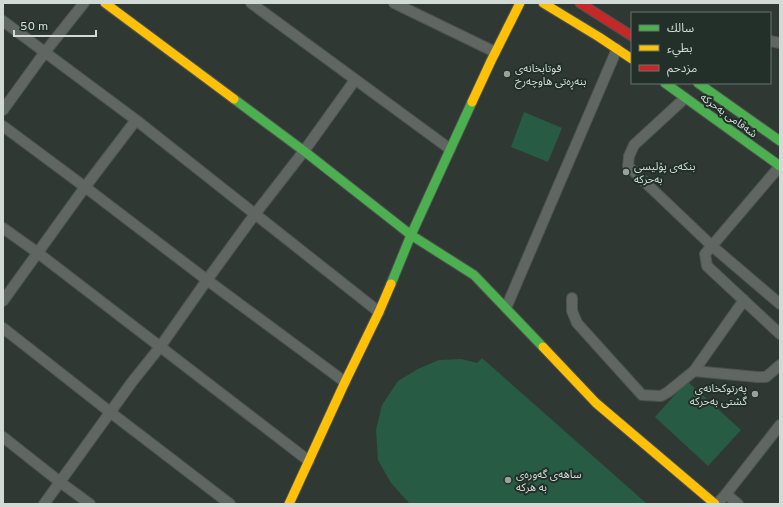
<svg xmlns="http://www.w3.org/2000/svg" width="783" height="507" viewBox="0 0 783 507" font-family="Overpass,'Noto Sans Arabic',sans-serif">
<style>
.green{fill:#285b43}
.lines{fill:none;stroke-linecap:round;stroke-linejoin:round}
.street-casing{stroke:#4d5350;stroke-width:12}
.fast-casing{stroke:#4d5350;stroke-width:11}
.slow-casing{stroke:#4d5350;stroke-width:11}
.jam-casing{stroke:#4d5350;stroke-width:11}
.street{stroke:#606763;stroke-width:10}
.fast{stroke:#4caf50;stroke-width:9}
.slow{stroke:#ffc107;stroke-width:9}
.jam{stroke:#c62828;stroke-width:9}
.poi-dot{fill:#99a19c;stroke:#223029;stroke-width:1.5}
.labels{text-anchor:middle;stroke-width:4;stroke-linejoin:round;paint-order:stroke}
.poi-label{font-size:11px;fill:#d1dad5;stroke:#223029;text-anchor:start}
.street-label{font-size:11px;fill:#d1dad5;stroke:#223029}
</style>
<rect width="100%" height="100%" fill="#303833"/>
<!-- green -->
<path class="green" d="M524,112L562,128L548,162L511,147Z
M482,358L646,503V504H410L391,483L378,460L376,430L382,405L398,381L418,369L439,360L461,359L477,363Z
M687,381L741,430L708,466L655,417Z"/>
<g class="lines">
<!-- street casing -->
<g class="street-casing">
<path id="street" d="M251,3L450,149
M394,3L495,52
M3,21L136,120L379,312
M770,41L780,43
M685,98L634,145L629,156L628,166L712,246L780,304
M3,110L45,52L84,3
M3,126L85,187L207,280L345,382
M780,166L705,254L707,266L780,334
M3,228L38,253L309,461
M572,298V311L577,323L642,395L661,396L668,392L694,371L757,377H766L780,365
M3,301L85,187L136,120
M506,308L617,49
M3,328L110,412L230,504
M694,371L744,300
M3,437L60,482L90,504
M726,494L738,504
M44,504L132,382L160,347L207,280L255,214L304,151L355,80
M717,504L726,494L780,425"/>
</g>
<!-- fast casing -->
<g class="fast-casing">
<path id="fast" d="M665,83L780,166
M698,83L780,141
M234,99L304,151L411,235L474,275L543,347
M391,284L411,235L472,102"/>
</g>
<!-- slow casing -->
<g class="slow-casing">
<path id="slow" d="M105,3L234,99
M543,3L599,37L632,59
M472,102L491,61L520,3
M543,347L596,403L715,504
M289,504L345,382L379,312L391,284"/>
</g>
<!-- jam casing -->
<g class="jam-casing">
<path id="jam" d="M580,3L632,36"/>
</g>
<!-- street -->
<use href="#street" class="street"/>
<!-- fast -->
<use href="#fast" class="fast"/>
<!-- slow -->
<use href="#slow" class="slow"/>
<!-- jam -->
<use href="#jam" class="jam"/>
</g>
<!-- markers -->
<g class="poi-dot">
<circle cx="507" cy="74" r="4"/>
<circle cx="626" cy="172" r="4"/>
<circle cx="755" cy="394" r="4"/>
<circle cx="508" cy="480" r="4"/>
</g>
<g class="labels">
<!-- poi labels -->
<g class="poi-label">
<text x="515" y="72">قوتابخانەی<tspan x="515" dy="13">بنەڕەتی هاوچەرخ</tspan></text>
<text x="634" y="170">بنکەی پۆلیسی<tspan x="634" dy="13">بەحرکە</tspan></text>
<text x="747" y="392" text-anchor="end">پەرتوکخانەی<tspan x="747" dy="13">گشتی بەحرکە</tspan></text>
<text x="516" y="478">ساهه‌ی گه‌وره‌ی<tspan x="516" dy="13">به هركه‌</tspan></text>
</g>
<!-- street labels -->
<g class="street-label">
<text transform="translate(729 115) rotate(36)" y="4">شەقامی بەحرکە</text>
</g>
</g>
<!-- border -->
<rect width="783" height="507" fill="none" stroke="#d1dad5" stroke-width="8"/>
<!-- legend -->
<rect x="631" y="12" width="140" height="72" fill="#223029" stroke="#68746e"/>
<rect x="639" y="25" width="20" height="6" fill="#4caf50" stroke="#68746e"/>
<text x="667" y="32" font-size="12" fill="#d1dad5">سالك</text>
<rect x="639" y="45" width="20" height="6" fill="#ffc107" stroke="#68746e"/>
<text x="667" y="52" font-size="12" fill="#d1dad5">بطيء</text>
<rect x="639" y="65" width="20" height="6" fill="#c62828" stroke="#68746e"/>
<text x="667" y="72" font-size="12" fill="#d1dad5">مزدحم</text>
<!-- scale -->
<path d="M14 30v6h82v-6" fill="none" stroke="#d1dad5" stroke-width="2"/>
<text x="20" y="30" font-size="12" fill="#d1dad5" stroke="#223029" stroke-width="3" paint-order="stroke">50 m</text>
</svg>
